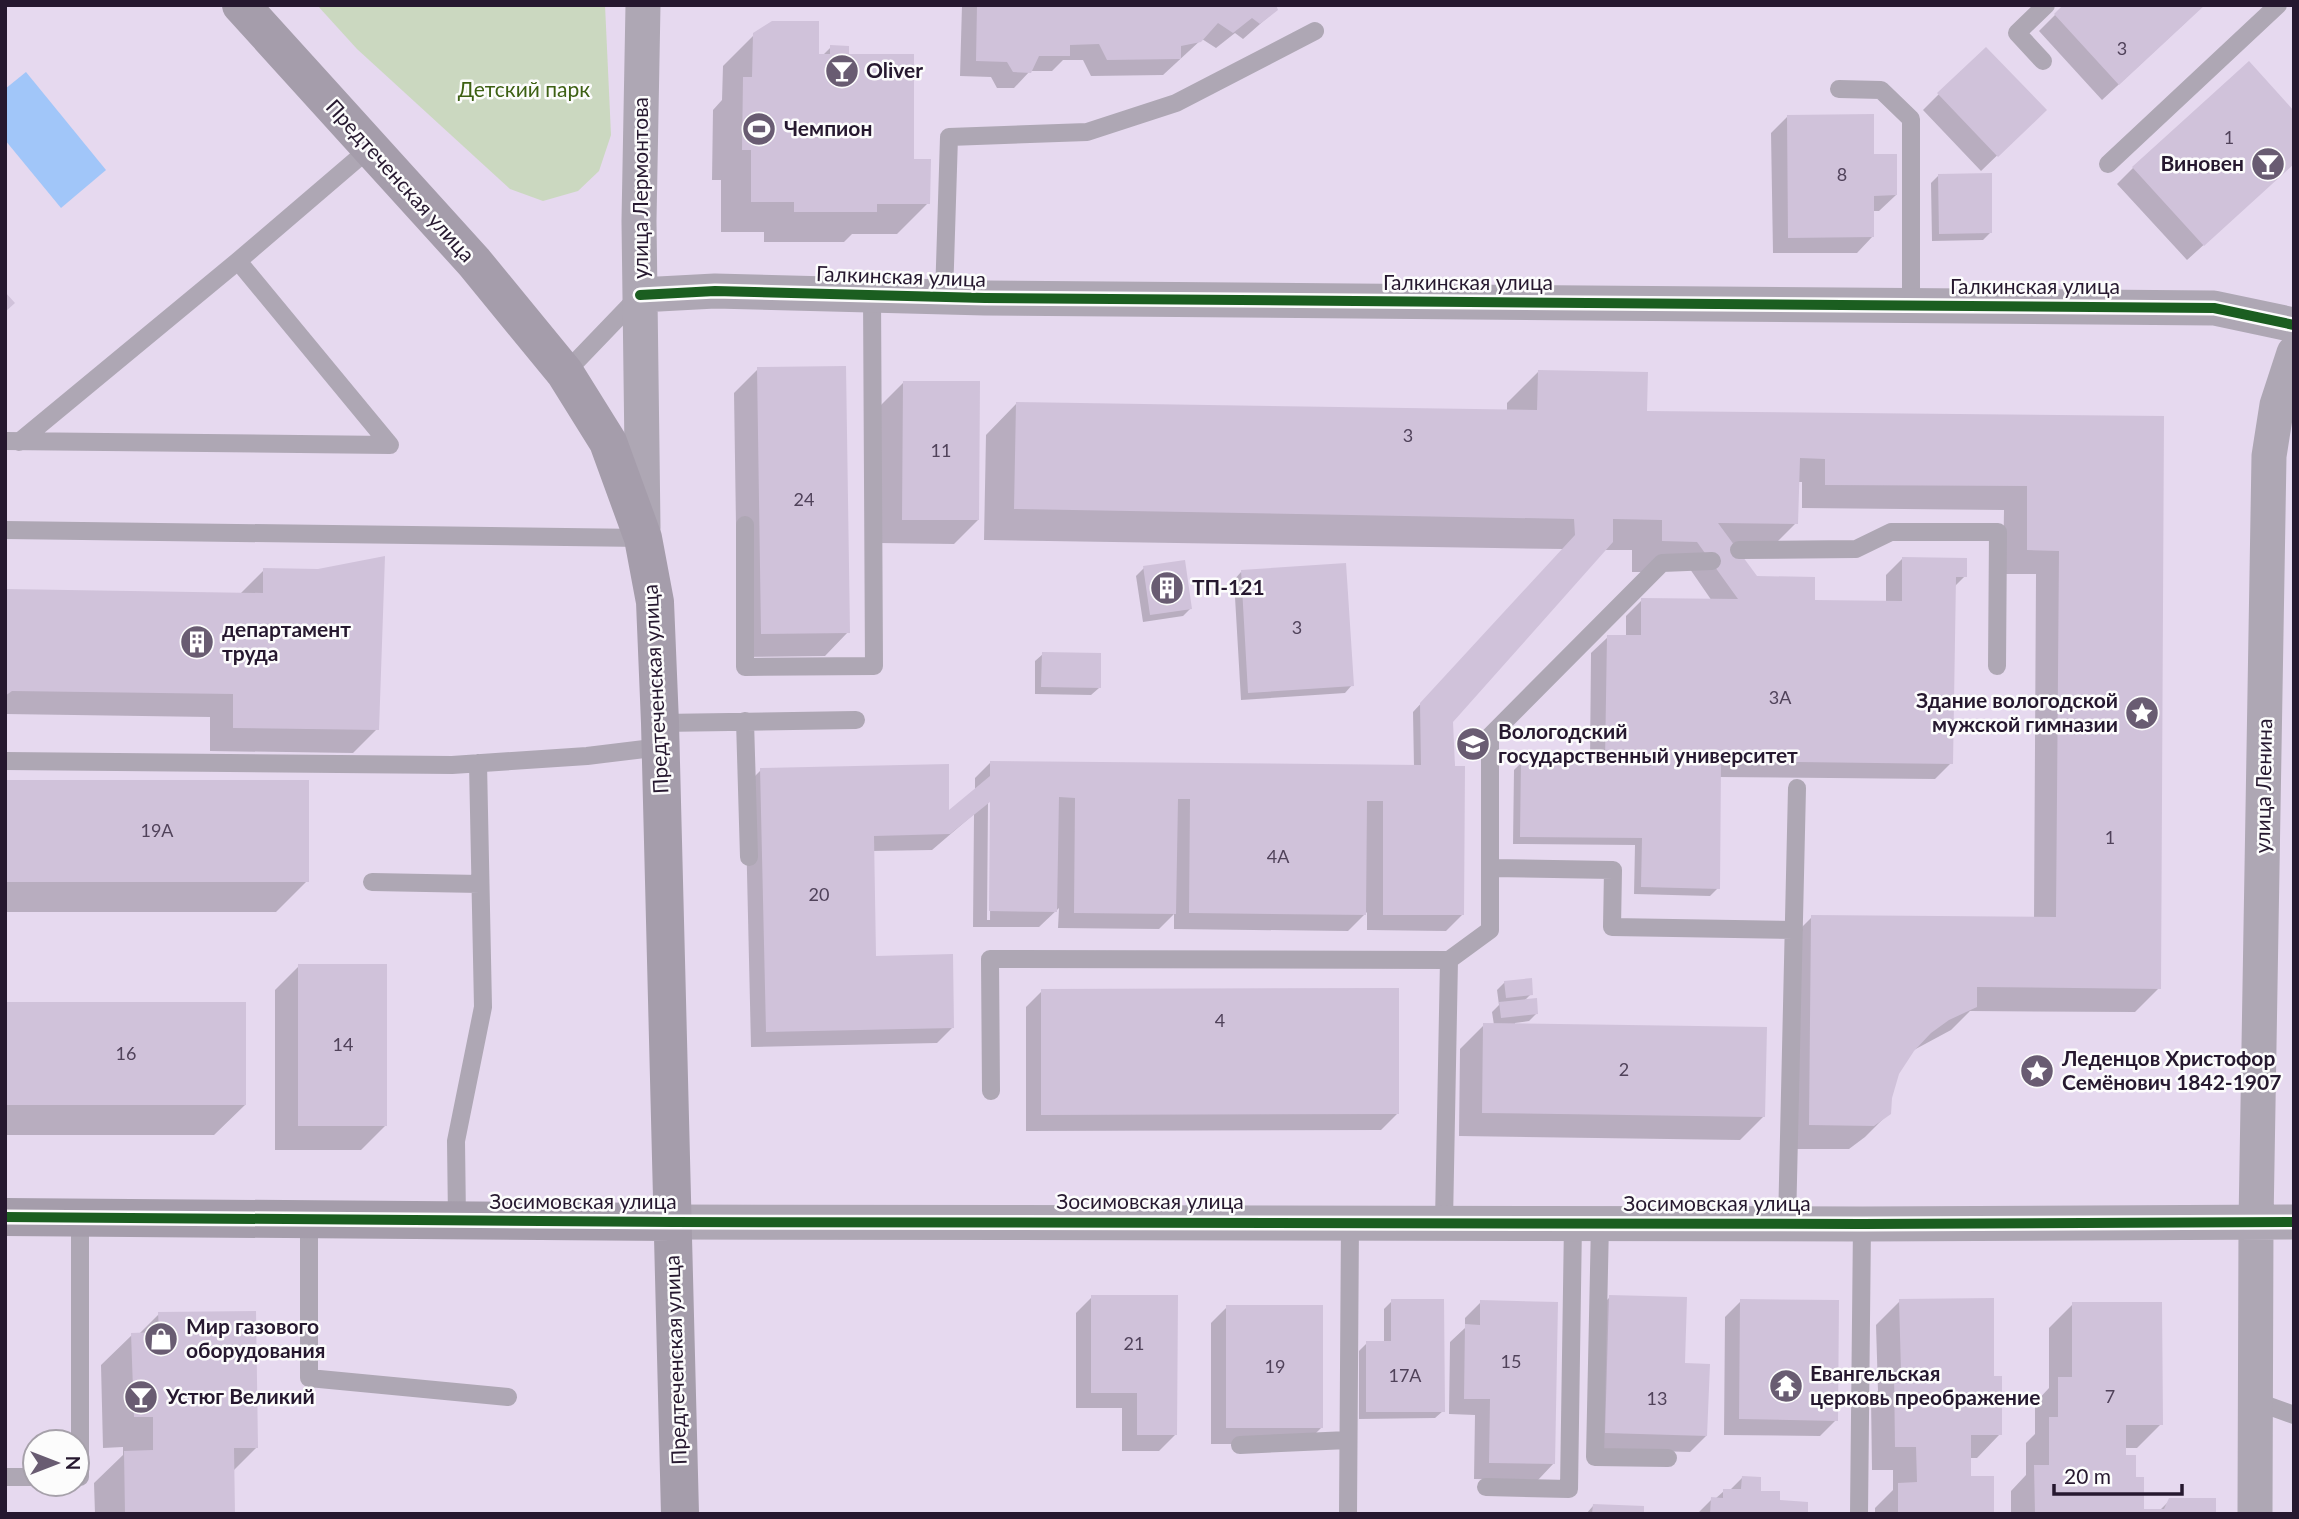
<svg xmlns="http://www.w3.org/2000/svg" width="2299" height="1519" viewBox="0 0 2299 1519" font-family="Lato,sans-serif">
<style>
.green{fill:#cbd8c0}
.water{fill:#a1c6f9}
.shadow{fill:#0003;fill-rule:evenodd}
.building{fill:#d0c2da}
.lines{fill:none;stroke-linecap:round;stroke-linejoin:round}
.lane{stroke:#aea7b4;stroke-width:18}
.street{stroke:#aea7b4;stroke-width:35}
.secondary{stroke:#a59dab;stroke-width:38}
.cycleway-casing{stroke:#fcfcfc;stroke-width:15}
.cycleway{stroke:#1b5e20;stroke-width:10}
.labels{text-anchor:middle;stroke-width:5;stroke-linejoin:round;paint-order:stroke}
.number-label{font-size:18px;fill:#50425a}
.poi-label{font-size:21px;font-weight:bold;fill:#26182f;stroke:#fcfcfc;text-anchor:start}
.park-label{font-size:21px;fill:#3d6013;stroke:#fcfcfc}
.street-label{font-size:21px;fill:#26182f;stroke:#fcfcfc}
</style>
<rect width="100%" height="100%" fill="#e6d9ef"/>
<!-- green -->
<path class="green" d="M317,5H605L611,135L599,171L578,191L543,201L510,189L357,49Z"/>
<!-- water -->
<path class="water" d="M26,72L106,170L61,208L5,140V89Z"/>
<!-- shadow -->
<path class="shadow" d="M962,5H1274L1276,10L1243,39L1235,33L1216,48L1202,39L1163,75L1091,76L1083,60H1063L1052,71H1030L1014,88H997L991,77L960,76Z
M2065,5L2187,21L2102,100L2039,31Z
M754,35L818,56H822L831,47L847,56L912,160L928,203L897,234H852L844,242H764V232H721V180H712L713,110L722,100L723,66Z
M1939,94L2044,110L1981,171L1923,110Z
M1787,117L1873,156L1896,195L1879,211H1872L1873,236L1857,253H1773L1771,133Z
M2294,163L2187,260L2117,184L2133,168Z
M1939,175L1991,232L1983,240L1932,241L1931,183Z
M758,369L848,632L825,656L738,657L734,393Z
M1538,372L1646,413L2163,418L2159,988L2135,1012L1970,1011L1951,1030L1912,1051L1897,1073L1890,1098L1889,1113L1865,1137L1849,1149H1786L1788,941L1812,917L2034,919L2036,574H2003L2004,510L1802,508V482H1797L1796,523L1765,554H1739L1757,578L1813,602L1886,603V575L1902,559L1965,576L1954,587L1951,763L1935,779L1719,777L1718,888L1710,896L1634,894L1635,845L1513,844L1514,770L1522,762H1590L1591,653L1608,637H1626V616L1642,600L1712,601L1681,556L1665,572H1632V550H1603L1452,721L1462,915L1446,931L1367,930V912L1348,931L1174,929V914L1159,929L1058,928L1059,908L1039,927H973L974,814L932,850L872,851L874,957L953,1027L937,1043L751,1047L745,786L761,770L948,813L975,791V778L991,762L1414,767L1413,712L1564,549L984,540L986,435L1016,404L1507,412V403ZM991,798L990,920H987L988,802Z
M904,382L978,520L954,544L879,543L880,406Z
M1144,568L1190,609L1183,616L1143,622L1136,576Z
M264,570L377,729L353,753L210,751V717L5,714V591L240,594Z
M1241,572L1352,685L1345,693L1241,700L1234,580Z
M1043,654L1099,688L1091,695L1035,694V661Z
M5,781L307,881L276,912H5Z
M299,966L385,1126L361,1150H275V990Z
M1505,982L1531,994L1524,1001L1536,1014L1529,1021L1515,1023V1025L1764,1116L1740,1140L1459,1136L1460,1049L1484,1025H1494L1492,1012L1499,1005L1497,990Z
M1042,991L1397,1114L1381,1130L1026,1131V1007Z
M5,1004L245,1105L214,1135H5Z
M1092,1297L1175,1435L1159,1451H1122V1408H1076V1313Z
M1610,1297L1683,1365L1706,1436L1690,1452L1590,1449L1594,1313Z
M1392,1301L1443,1411L1435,1418L1359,1419V1351L1367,1343H1384V1309Z
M1741,1301L1836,1420L1820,1436L1724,1435L1725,1317Z
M1900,1301L1993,1378L2000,1434L1977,1458H1969V1478L1993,1514H1875V1508L1893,1490V1470H1872L1871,1398L1878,1391L1876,1325Z
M1481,1302L1554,1463L1538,1480L1474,1479L1475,1415L1449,1414L1450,1342L1465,1328V1318Z
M2073,1304L2161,1424L2137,1448H2125V1457L2135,1479L2143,1511H2159L2170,1500L2214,1514H2011V1491L2026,1475V1443L2035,1434V1403L2049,1388V1328Z
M1227,1307L1321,1428L1305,1444H1211V1323Z
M159,1314L257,1447L233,1471L234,1514H95L94,1483L123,1455V1447L103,1448L101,1365L132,1335L139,1334Z
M1742,1478L1759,1492L1806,1514H1697L1712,1499H1715L1724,1491H1729Z
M1593,1506L1642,1514H1586Z"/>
<!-- building -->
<path class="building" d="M977,5H1276L1278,10L1260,24L1252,18L1233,33L1218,23L1201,42L1181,46V59L1107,60L1099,44L1070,45V56H1039L1031,73L1013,72L1007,62L976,61Z
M2063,5H2205L2119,85L2054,14Z
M772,21H819V54H830V45L849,46V54H914V159H931L930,204H877V212H794V202H751V150H742L743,77H752L753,33Z
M1986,47L2047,110L1998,157L1937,93Z
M2249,61L2294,111V164L2204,246L2132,167Z
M1874,114V154H1897V195L1874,196V237L1788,238L1787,115Z
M1992,173V233L1939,234L1938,174Z
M5,292L15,303L5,312Z
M846,366L850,633L761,634L757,367Z
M1538,370L1648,372L1647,411L2164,416L2161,989L1977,987V1007L1949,1020L1931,1033L1914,1051L1899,1074L1892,1098L1891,1114L1874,1126L1809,1125L1811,915L2056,917L2059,551L2027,550V486L1825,485V459L1800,458L1798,524L1718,523L1757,576L1815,577V600L1902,601V557L1967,558V577H1956L1953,764L1721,761L1720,889L1641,887L1642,838L1520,837L1521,760H1605L1607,635H1641V598L1738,599L1697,542L1662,541V520L1613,519V542L1453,722L1455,766H1465L1464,915H1383V801H1367L1366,915L1189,913L1190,799H1178L1176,914L1074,913L1075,798L1059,797L1057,912L989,911L990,802L950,834L874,836L876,956L953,954L954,1028L766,1032L760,768L949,764V810L990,776V761L1421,765L1420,703L1575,535L1574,519L1014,509L1016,402L1537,410Z
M903,381H980L979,520H902Z
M385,556L379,730L233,728V694L12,691L5,696V589L263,593V568L318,569Z
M1185,560L1192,609L1150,615L1143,566Z
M1346,563L1354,686L1248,693L1241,570Z
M1042,652L1101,653V688L1041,687Z
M5,780H309V882H5Z
M298,964H387V1126H298Z
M1532,978L1533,995L1506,998L1504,981Z
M1399,988V1114L1041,1115V989Z
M1537,998L1538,1014L1501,1018L1499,1002Z
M5,1002H246V1105H5Z
M1483,1023L1767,1027L1765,1117L1482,1113Z
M1091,1295H1178L1177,1435H1137V1393H1091Z
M1609,1295L1687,1297L1685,1363L1710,1364L1707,1436L1605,1433Z
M1994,1298V1376H2002V1435H1971V1476H1994V1514H1898V1483L1917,1482L1916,1447H1895L1894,1372H1901L1899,1299Z
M1391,1299H1444L1445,1412H1366V1341H1391Z
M1740,1299L1839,1300L1838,1421L1739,1419Z
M1480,1300L1558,1302L1555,1464L1489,1463L1490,1399H1464L1465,1324L1480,1325Z
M2072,1302H2162L2163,1425H2126V1455H2136V1477H2144V1509H2164L2169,1498H2216V1514H2035L2034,1465H2049V1417H2058V1377H2072Z
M1226,1305H1323V1428H1226Z
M256,1311L258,1448H234L235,1514H125L124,1451L153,1450V1417H134L131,1333L159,1332L158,1312Z
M1742,1476L1761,1477V1491H1780V1500L1808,1502V1514H1710L1711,1497L1723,1498V1489H1741Z
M1593,1504L1644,1506V1514H1592Z"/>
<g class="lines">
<!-- lane -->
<path class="lane" d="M2043,61L2017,33L2046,5
M1839,89L1881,90L1911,119V306
M2108,164L2278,5
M944,297L949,137L1087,132L1176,103L1315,31
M565,373L638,297
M5,441L390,445L238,261
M19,442L238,261L370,148
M745,525V667L874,666L872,295
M5,530L643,538
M1739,550L1856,549L1891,532H1998L1997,666
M745,721L749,857
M660,723L856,720
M5,761L452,765L587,756L661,747
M1490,868L1613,870L1612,927L1794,930
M372,882L480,884
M1449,960L1490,930V736L1662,563L1712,561
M991,1091L990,959L1449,960L1444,1222
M309,1219V1378L508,1397
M457,1220L456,1141L483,1007L478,763
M1600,1223L1595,1457L1668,1458
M1787,1224L1797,788
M2255,1401L2294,1415
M1240,1445L1348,1440
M5,1477H35
M77,1477H80V1218
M1486,1487L1569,1489L1573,1223
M1348,1514L1350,1222
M1859,1514L1862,1224"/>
<!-- street -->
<path class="street" d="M643,5L639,221L643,528
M640,295L715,291L985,298L2214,308L2294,325
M672,1222L1862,1224L2294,1222
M2255,1514L2256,1223L2269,456L2277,405L2294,353"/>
<!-- secondary -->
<path class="secondary" d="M241,5L474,262L565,373L608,442L643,538L655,602L660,723L680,1514
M5,1217L672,1222"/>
<!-- cycleway casing -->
<g class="cycleway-casing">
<path id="cycleway" d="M640,295L715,291L985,298L2214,308L2294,325
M5,1217L672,1222L1862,1224L2294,1222"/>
</g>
<!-- cycleway -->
<use href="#cycleway" class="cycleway"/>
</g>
<!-- icons -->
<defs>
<g id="bar-disc" transform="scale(1.75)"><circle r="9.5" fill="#695c72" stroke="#fcfcfc"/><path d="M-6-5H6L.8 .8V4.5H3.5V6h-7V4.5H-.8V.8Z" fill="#fff"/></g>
<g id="stadium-disc" transform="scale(1.75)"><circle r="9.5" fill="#695c72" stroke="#fcfcfc"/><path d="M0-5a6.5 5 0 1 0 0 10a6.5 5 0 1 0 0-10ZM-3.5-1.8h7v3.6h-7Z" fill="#fff"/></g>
<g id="building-disc" transform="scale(1.75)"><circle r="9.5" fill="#695c72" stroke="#fcfcfc"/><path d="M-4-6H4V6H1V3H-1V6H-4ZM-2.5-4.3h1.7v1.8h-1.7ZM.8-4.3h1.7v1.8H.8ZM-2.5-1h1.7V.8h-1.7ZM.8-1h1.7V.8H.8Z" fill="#fff"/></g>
<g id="sight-disc" transform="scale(1.75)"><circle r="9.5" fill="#695c72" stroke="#fcfcfc"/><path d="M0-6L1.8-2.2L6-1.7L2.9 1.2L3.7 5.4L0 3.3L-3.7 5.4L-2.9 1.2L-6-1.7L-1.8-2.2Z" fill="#fff"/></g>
<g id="university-disc" transform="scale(1.75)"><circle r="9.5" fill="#695c72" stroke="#fcfcfc"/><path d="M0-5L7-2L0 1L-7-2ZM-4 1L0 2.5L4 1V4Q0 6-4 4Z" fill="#fff"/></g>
<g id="shop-disc" transform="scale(1.75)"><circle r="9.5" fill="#695c72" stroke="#fcfcfc"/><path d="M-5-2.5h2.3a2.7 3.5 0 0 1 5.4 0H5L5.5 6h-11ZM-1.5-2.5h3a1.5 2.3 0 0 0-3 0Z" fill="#fff"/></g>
<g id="temple-disc" transform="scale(1.75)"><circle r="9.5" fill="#695c72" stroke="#fcfcfc"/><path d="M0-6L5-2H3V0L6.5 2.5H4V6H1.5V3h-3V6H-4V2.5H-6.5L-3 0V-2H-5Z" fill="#fff"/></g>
</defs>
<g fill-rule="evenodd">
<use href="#bar-disc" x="842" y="71"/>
<use href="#stadium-disc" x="759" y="129"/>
<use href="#bar-disc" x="2268" y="164"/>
<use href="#building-disc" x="1167" y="588"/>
<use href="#building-disc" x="197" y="642"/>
<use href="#sight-disc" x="2142" y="713"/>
<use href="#university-disc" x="1473" y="744"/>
<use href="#sight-disc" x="2037" y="1071"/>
<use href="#shop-disc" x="161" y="1339"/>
<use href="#temple-disc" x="1786" y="1386"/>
<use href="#bar-disc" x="141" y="1397"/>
</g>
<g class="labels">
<!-- number labels -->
<g class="number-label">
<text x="2122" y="55">3</text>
<text x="2229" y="144">1</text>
<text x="1842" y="181">8</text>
<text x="1408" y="442">3</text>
<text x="941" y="457">11</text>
<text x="804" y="506">24</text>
<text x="1297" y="634">3</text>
<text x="1780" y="704">3А</text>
<text x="157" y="837">19А</text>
<text x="2110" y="844">1</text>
<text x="1278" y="863">4А</text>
<text x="819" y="901">20</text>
<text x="1220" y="1027">4</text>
<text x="343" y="1051">14</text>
<text x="126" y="1060">16</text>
<text x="1624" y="1076">2</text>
<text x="1134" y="1350">21</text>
<text x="1511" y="1368">15</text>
<text x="1275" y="1373">19</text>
<text x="1405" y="1382">17А</text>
<text x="2110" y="1403">7</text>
<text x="1657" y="1405">13</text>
</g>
<!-- poi labels -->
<g class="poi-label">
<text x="866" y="78">Oliver</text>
<text x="784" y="136">Чемпион</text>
<text x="2244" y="171" text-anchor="end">Виновен</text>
<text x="1192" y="595">ТП-121</text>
<text x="222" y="637">департамент<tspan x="222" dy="24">труда</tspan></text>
<text x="2118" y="708" text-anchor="end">Здание вологодской<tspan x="2118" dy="24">мужской гимназии</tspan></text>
<text x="1498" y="739">Вологодский<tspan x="1498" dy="24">государственный университет</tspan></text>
<text x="2062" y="1066">Леденцов Христофор<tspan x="2062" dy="24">Семёнович 1842-1907</tspan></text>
<text x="186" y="1334">Мир газового<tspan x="186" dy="24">оборудования</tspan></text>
<text x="1810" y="1381">Евангельская<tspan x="1810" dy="24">церковь преображение</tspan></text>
<text x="166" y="1404">Устюг Великий</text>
</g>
<!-- park labels -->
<g class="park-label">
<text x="524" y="97">Детский парк</text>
</g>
<!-- street labels -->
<g class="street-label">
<text transform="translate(400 181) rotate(48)" y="7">Предтеченская улица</text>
<text transform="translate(641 188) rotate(-90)" y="7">улица Лермонтова</text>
<text transform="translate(901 277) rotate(2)" y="7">Галкинская улица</text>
<text x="1468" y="290">Галкинская улица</text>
<text x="2035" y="294">Галкинская улица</text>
<text transform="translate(656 689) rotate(-93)" y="7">Предтеченская улица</text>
<text transform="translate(2264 786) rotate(-89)" y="7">улица Ленина</text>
<text x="583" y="1209">Зосимовская улица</text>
<text x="1150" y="1209">Зосимовская улица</text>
<text x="1717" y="1211">Зосимовская улица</text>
<text transform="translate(676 1360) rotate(-92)" y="7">Предтеченская улица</text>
</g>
</g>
<!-- border -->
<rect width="2299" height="1519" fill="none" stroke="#26182f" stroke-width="14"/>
<!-- north arrow -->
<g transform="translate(56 1463) rotate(90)"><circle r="33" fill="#fcfcfc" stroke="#a6a1aa" stroke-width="2"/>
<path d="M0-5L12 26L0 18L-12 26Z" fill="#695c72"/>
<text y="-10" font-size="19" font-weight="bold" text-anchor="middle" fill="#26182f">N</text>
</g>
<!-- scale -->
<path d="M2054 1484v10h128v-10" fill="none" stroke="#26182f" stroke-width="3.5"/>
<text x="2064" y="1484" font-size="21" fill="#26182f" stroke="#fcfcfc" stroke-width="5" paint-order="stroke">20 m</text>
</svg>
